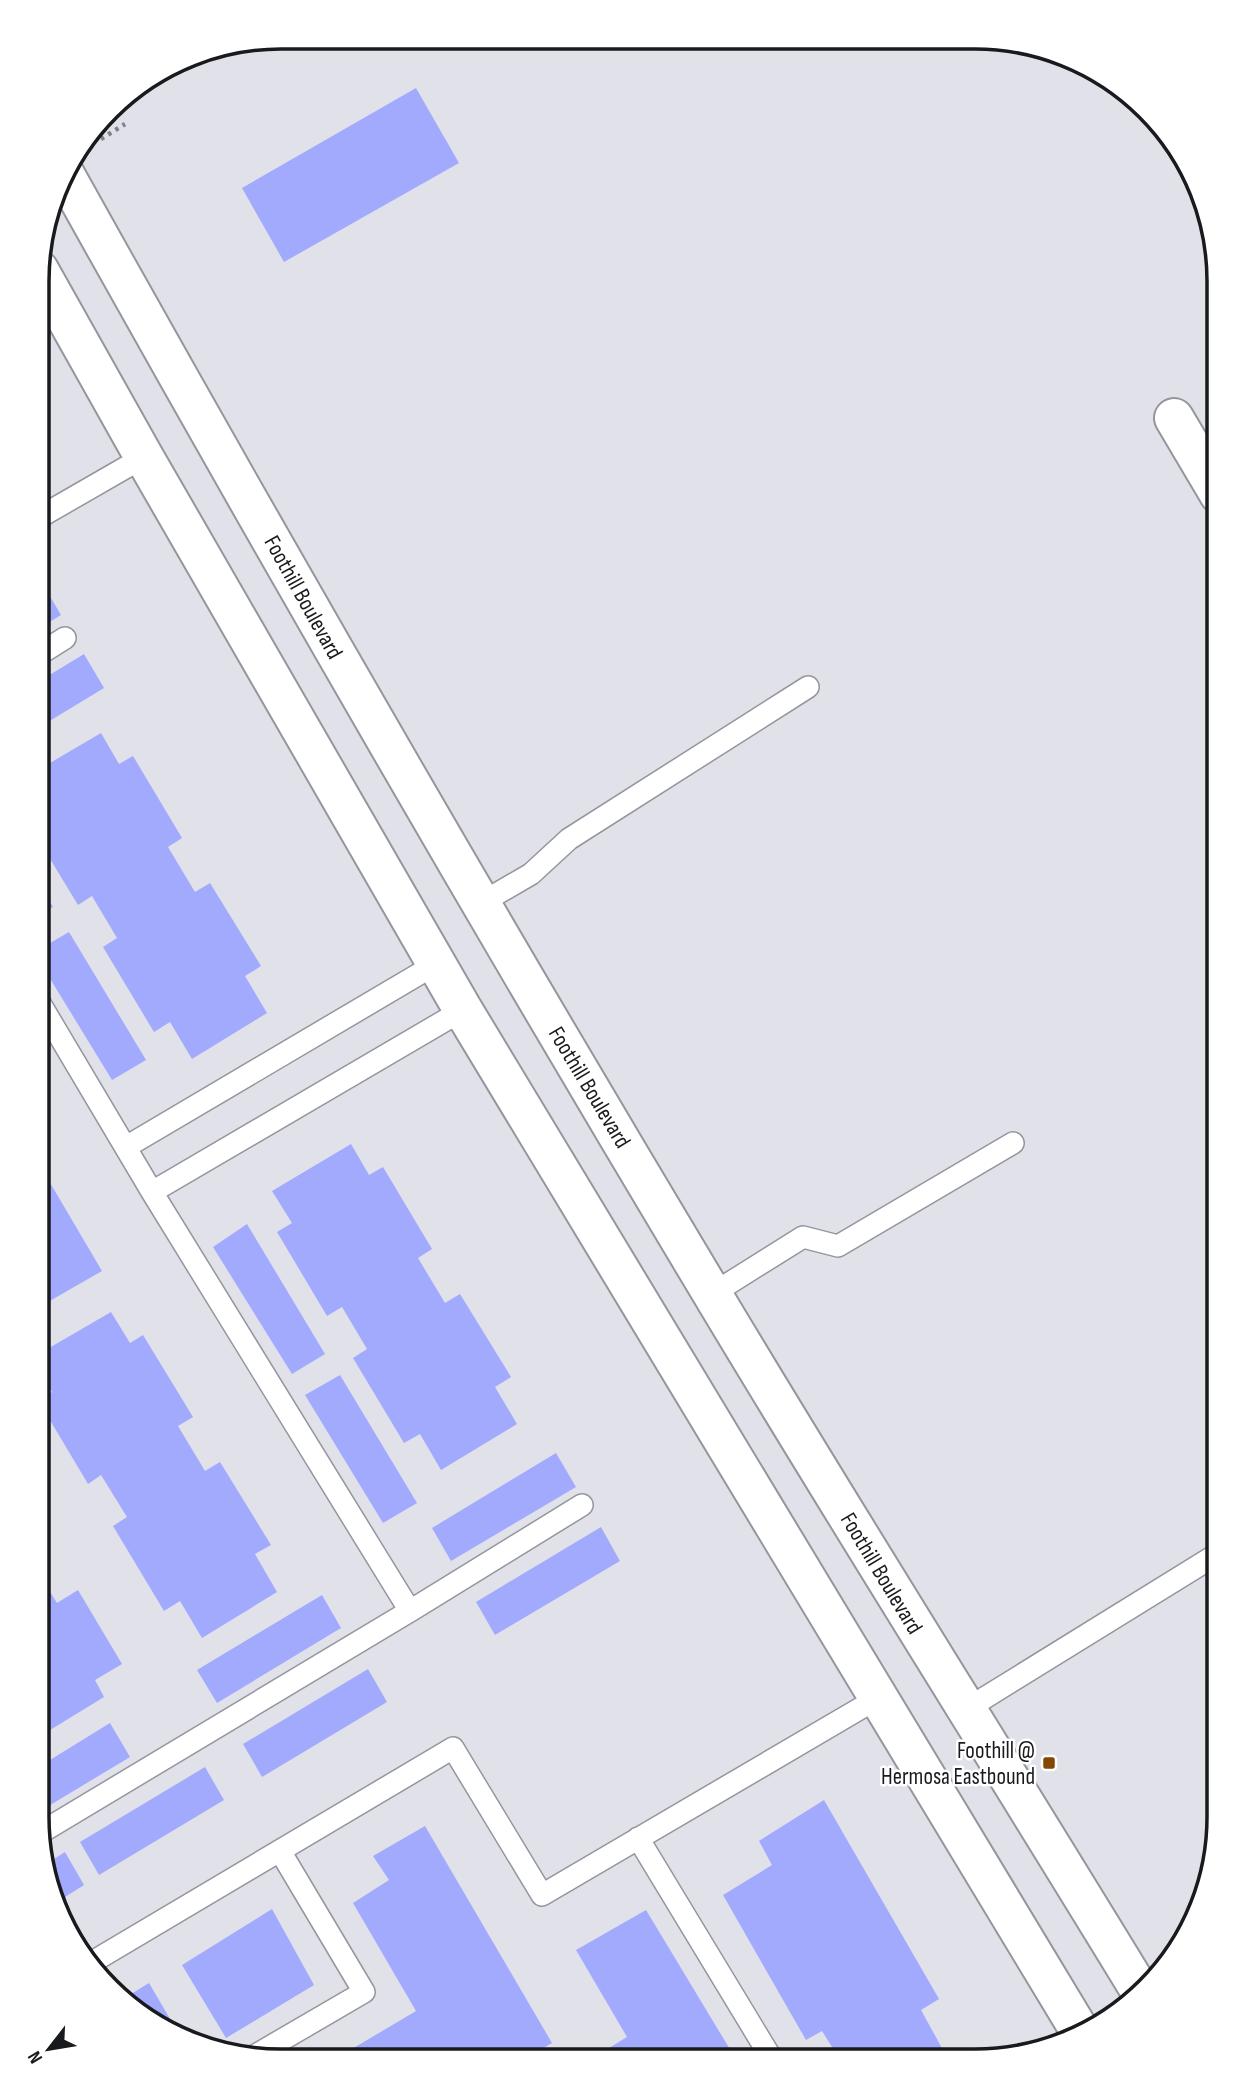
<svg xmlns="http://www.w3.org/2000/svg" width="1256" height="2098" viewBox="0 0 1256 2098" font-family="'Sofia Sans Condensed',sans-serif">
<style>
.building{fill:#a2aafe}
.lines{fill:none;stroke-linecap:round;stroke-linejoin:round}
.lane-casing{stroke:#94969d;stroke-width:24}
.street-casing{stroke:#94969d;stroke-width:42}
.primary-casing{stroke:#94969d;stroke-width:42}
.path{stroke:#818287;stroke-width:4.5;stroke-dasharray:3.5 5;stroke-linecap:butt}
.lane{stroke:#fff;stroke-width:21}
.street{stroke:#fff;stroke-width:38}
.primary{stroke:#fff;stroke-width:38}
.poi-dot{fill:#834701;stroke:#fff;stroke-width:2.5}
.labels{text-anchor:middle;stroke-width:5;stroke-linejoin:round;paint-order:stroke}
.street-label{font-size:23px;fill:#191a1d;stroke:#fff}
.poi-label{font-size:23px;fill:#191a1d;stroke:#fff;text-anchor:end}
.rim{fill:none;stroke:#191a1d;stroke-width:3.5}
</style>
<rect width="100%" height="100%" fill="#e0e1e9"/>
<!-- building -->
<path class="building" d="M416,88L459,163L284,262L242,188Z
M41,581L61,615L38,629V583Z
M84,654L104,688L38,728V682Z
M101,733L119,764L133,756L182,838L168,847L195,892L210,883L261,966L245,976L267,1013L192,1059L170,1022L154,1032L103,947L117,938L92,896L78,905L38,839V815L42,813L38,806V770Z
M38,882L53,907L38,916Z
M69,932L146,1060L112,1080L38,959V950Z
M351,1144L369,1175L383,1167L432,1249L418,1258L445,1303L460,1294L511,1377L495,1387L517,1424L441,1470L420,1434L404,1443L353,1358L367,1349L342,1307L327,1316L277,1232L292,1223L272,1191Z
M49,1181L102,1271L41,1306L37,1300L38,1188Z
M247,1224L325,1354L292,1374L213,1247Z
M111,1312L130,1343L143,1335L193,1417L178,1426L205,1471L220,1462L271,1545L255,1554L277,1592L202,1638L180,1601L164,1611L113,1526L127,1517L101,1475L88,1484L38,1400L52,1392L37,1368V1355Z
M340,1375L417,1503L383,1523L305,1395Z
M556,1453L576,1487L451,1561L432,1528Z
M601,1527L620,1561L495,1635L476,1602Z
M47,1587L57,1603L78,1590L122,1664L95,1680L104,1697L37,1738V1593Z
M322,1595L341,1628L217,1703L197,1670Z
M368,1669L387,1702L262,1777L243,1744Z
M110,1723L130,1757L37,1813V1768Z
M205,1767L224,1800L99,1875L80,1842Z
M824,1800L939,1999L921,2010L949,2061H828L837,2055L822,2031L806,2040L723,1895L772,1865L759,1841Z
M425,1826L552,2043L523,2060L335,2059L416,2011L353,1903L389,1880L373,1856Z
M65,1852L84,1885L54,1904L46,1864Z
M272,1909L314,1985L226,2038L182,1965Z
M646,1910L737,2061L610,2060L604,2051L627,2037L576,1950Z
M149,1983L176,2029L132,2011L123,1999Z"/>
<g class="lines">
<!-- lane casing -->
<g class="lane-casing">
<path id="lane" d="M38,518L144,457
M38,655L65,638
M481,903L531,874L569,839L808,687
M38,1000L152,1192L410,1611L40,1833
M126,1147L436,964
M152,1192L463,1010
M712,1294L803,1237L838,1246L1013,1143
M410,1611L582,1505
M965,1710L1219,1553
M638,1838L773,2061
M94,1961L453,1748L542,1895L878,1698
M249,2059L364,1992L280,1851"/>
</g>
<!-- street casing -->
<g class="street-casing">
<path id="street" d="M1174,418L1219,494"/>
</g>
<!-- primary casing -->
<g class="primary-casing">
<path id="primary" d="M63,171C273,548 489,922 711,1292C851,1526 997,1756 1139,1989
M39,270L144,457L463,1010L1081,2033"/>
</g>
<!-- path -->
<path class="path" d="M101,139L125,124"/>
<!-- lane -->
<use href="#lane" class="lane"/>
<!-- street -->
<use href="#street" class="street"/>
<!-- primary -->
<use href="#primary" class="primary"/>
</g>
<!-- markers -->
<rect class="poi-dot" x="1042" y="1756" width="14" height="14" rx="3.5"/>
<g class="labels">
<!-- street labels -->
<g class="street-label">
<text transform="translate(304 597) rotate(61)" y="8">Foothill Boulevard</text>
<text transform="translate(590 1087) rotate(59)" y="8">Foothill Boulevard</text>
<text transform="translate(882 1573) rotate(59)" y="8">Foothill Boulevard</text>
</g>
<!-- poi labels -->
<g class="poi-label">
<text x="1035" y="1758">Foothill @<tspan x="1035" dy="26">Hermosa Eastbound</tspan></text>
</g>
</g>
<!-- crop -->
<path d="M0 0H1256V2098H0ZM281 49H975A232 232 0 0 1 1207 281V1817A232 232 0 0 1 975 2049H281A232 232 0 0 1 49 1817V281A232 232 0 0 1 281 49Z" fill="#fff" fill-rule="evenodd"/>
<path class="rim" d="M281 49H975A232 232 0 0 1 1207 281V1817A232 232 0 0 1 975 2049H281A232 232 0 0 1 49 1817V281A232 232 0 0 1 281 49Z"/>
<!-- north arrow -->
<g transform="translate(49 2049) rotate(239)" stroke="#ffffff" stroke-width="5" paint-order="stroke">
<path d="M0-5L12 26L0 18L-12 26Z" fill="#191a1d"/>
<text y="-10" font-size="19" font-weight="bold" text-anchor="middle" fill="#191a1d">N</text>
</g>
</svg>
